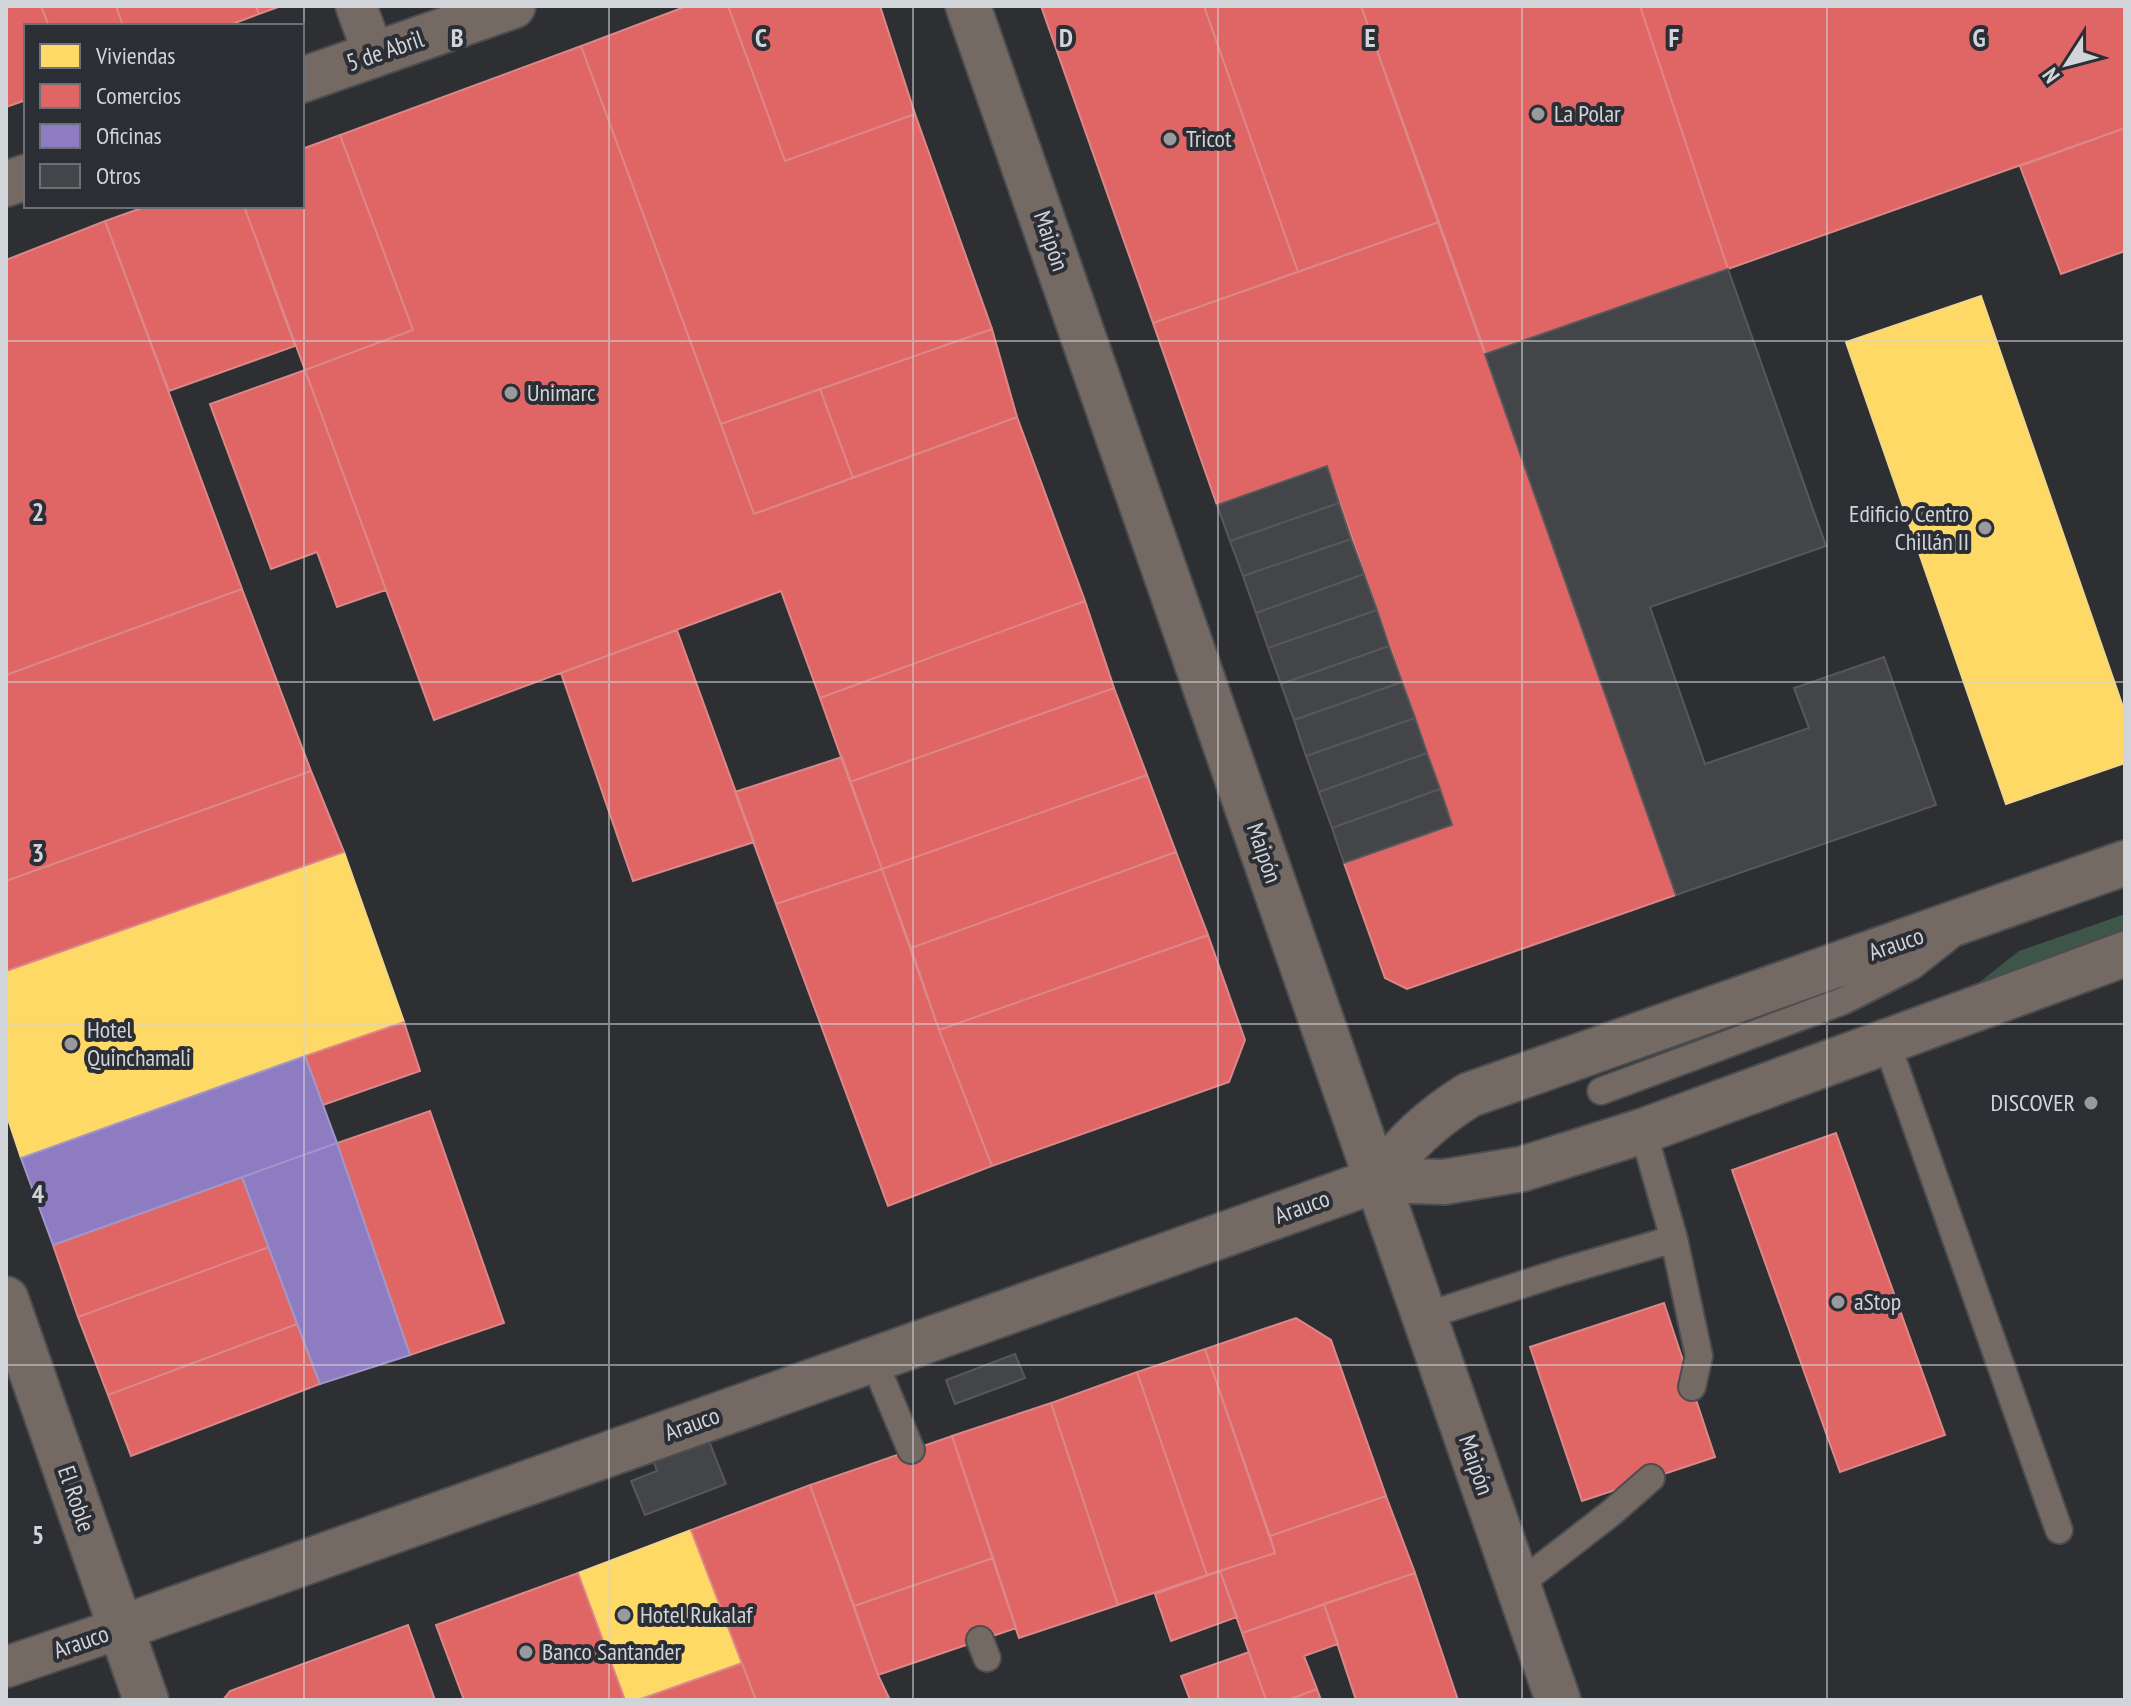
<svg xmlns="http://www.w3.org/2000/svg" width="2131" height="1706" viewBox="0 0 2131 1706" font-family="'PT Sans Narrow',sans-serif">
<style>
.green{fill:#3d5649}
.homes{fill:#ffd966;stroke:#f1d888;stroke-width:2}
.shops{fill:#e06666;stroke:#dc8788;stroke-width:2}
.offices{fill:#8e7cc3;stroke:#a296c9;stroke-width:2}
.building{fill:#434548;stroke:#58585b;stroke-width:2}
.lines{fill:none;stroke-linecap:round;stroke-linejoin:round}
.service-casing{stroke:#4b4d50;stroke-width:30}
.pedestrian-casing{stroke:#4b4d50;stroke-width:44}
.minor-casing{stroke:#4b4d50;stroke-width:48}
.tertiary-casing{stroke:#4b4d50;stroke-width:48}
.service{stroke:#746a63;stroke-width:26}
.pedestrian{stroke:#746a63;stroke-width:40}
.minor{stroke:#746a63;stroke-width:44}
.tertiary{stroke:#746a63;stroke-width:44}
.grid{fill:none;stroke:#d1d4d8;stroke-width:2;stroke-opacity:0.55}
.poi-dot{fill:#989a9e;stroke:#2b2e35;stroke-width:3}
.labels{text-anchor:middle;stroke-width:8;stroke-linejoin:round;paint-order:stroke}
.street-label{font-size:24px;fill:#d1d4d8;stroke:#2b2e35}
.poi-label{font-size:24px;fill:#d1d4d8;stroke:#2b2e35;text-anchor:start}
.grid-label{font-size:26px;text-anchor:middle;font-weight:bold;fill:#d1d4d8;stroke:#2b2e35;stroke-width:8;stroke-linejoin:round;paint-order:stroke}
</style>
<rect width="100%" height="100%" fill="#2d2f33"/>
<!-- green -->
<path class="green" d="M2125,914V932L2072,962L1952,1004L2019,951Z"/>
<!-- homes -->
<path class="homes" d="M1981,296L2125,713V763L2006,804L1846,342Z
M344,852L404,1022L21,1158L6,1113V971Z
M691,1530L742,1663L638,1700H625L578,1573Z"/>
<!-- shops -->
<path class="shops" d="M6,6H41L49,26H26V100L6,107Z
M41,6H116L123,26H49Z
M116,6H256L259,14L227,26H123Z
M256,6H281L259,14Z
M687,6H728L785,161L915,114L992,329L721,424L581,46Z
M728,6H880L915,114L785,161Z
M1041,6H1204L1298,272L1153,323Z
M1204,6H1361L1439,222L1298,272Z
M1361,6H1640L1728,269L1485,354Z
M1640,6H2125V128L1728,269Z
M581,46L754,514L1017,417L1085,601L820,698L781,591L434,720L305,370L413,330L340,135Z
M2125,128V251L2061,274L2020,166Z
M340,135L413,330L305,370L244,206H302V149Z
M147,206H244L295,346L169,391L105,221Z
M105,221L242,589L6,675V260Z
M1439,222L1676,895L1407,989L1385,978L1344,863L1452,825L1327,466L1217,505L1153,323Z
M992,329L1017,417L853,478L820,389Z
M305,370L386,590L337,607L317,552L271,569L210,404Z
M820,389L853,478L754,514L721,424Z
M242,589L311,771L6,881V675Z
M1085,601L1114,688L850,782L820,698Z
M677,630L754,842L633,881L561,673Z
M1114,688L1147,775L882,869L850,782Z
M842,757L882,869L776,904L735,792Z
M311,771L344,852L6,971V881Z
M1147,775L1176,852L911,948L882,869Z
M1176,852L1208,935L939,1030L911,948Z
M882,869L939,1030L992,1166L888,1206L776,904Z
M1208,935L1245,1040L1229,1082L992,1166L939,1030Z
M404,1022L420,1071L323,1105L305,1056Z
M430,1111L504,1323L410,1355L337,1143Z
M1836,1133L1945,1435L1840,1472L1732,1170Z
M242,1177L269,1247L78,1317L53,1245Z
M269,1247L297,1324L108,1395L78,1317Z
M1664,1303L1715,1457L1582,1501L1530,1347Z
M1296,1318L1331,1340L1386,1496L1270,1536L1205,1349Z
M297,1324L320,1384L131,1456L108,1395Z
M1205,1349L1275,1553L1207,1575L1137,1372Z
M1137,1372L1207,1575L1118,1605L1051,1403Z
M1051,1403L1118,1605L1019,1638L952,1436Z
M952,1436L993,1558L854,1606L810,1485Z
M810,1485L878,1675L890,1700H756L691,1530Z
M1386,1496L1415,1573L1242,1633L1220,1571L1275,1553L1270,1536Z
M993,1558L1016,1628L878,1675L854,1606Z
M1220,1571L1237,1617L1171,1641L1155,1594Z
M578,1573L625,1700H464L436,1625Z
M1415,1573L1458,1700H1356L1324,1604Z
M1324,1604L1338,1644L1304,1656L1317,1689L1288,1700H1266L1242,1633Z
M408,1625L435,1700H223L230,1691Z
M1249,1652L1266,1700H1190L1181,1676Z
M742,1663L756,1700H638Z
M1317,1689L1321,1700H1288Z"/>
<!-- offices -->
<path class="offices" d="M305,1056L337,1143L53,1245L21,1158Z
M337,1143L410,1355L320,1384L242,1177Z"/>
<!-- building -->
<path class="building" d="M1728,269L1826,546L1650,607L1705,764L1809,728L1794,688L1884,657L1936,805L1676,895L1485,354Z
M1327,466L1339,503L1230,541L1217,505Z
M1339,503L1351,539L1243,576L1230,541Z
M1351,539L1364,574L1256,613L1243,576Z
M1364,574L1377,610L1268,648L1256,613Z
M1377,610L1389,646L1281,684L1268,648Z
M1389,646L1402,682L1294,720L1281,684Z
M1402,682L1415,718L1306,756L1294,720Z
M1415,718L1427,753L1319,792L1306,756Z
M1427,753L1440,789L1332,828L1319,792Z
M1440,789L1452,825L1344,863L1332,828Z
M1015,1354L1025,1378L955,1404L946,1380Z
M707,1436L726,1484L645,1515L631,1481L657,1471L652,1457Z"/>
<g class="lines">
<!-- service casing -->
<g class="service-casing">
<path id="service" d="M1886,1041L2059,1530
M1601,1091L1843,1001L1912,966L1950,936
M1674,1239L1699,1356L1692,1387
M1425,1316L1561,1272L1674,1239L1643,1131
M873,1359L911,1450
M1518,1585L1611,1513L1651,1478
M980,1640L987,1658"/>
</g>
<!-- pedestrian casing -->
<g class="pedestrian-casing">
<path id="pedestrian" d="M356,6L374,55
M6,1667L121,1628"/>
</g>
<!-- minor casing -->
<g class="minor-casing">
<path id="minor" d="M1377,1180C1405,1144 1429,1120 1469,1095L2125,863
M121,1628L1377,1180L1444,1182L1522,1169L1643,1131L2125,954"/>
</g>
<!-- tertiary casing -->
<g class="tertiary-casing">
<path id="tertiary" d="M968,6L1558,1700
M302,80L513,6
M6,184L26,177
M6,1299L146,1700"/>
</g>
<!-- service -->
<use href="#service" class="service"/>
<!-- pedestrian -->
<use href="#pedestrian" class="pedestrian"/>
<!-- minor -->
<use href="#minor" class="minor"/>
<!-- tertiary -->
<use href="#tertiary" class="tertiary"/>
</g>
<!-- grid -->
<path class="grid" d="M304,6V1700M609,6V1700M913,6V1700M1218,6V1700M1522,6V1700M1827,6V1700M6,341H2125M6,682H2125M6,1024H2125M6,1365H2125"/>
<!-- markers -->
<g class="poi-dot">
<circle cx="1538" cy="114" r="8"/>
<circle cx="1170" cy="139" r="8"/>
<circle cx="511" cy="393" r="8"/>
<circle cx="1985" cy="528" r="8"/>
<circle cx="71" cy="1044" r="8"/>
<circle cx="2091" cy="1103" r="8"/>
<circle cx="1838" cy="1302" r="8"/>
<circle cx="624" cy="1615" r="8"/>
<circle cx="526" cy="1652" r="8"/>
</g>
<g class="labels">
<!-- street labels -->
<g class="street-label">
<text transform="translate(385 51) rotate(-19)" y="8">5 de Abril</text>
<text transform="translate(1051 241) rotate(71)" y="8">Maipón</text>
<text transform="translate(1264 853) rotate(71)" y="8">Maipón</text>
<text transform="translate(1896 944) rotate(-19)" y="8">Arauco</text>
<text transform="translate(1302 1207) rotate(-20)" y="8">Arauco</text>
<text transform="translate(692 1424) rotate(-20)" y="8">Arauco</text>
<text transform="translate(1476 1465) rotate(71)" y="8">Maipón</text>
<text transform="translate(76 1499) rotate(71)" y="8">El Roble</text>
<text transform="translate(81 1642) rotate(-19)" y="8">Arauco</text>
</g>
<!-- poi labels -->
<g class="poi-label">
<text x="1554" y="122">La Polar</text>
<text x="1186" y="147">Tricot</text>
<text x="527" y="401">Unimarc</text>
<text x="1969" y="522" text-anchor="end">Edificio Centro<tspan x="1969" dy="28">Chillán II</tspan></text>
<text x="87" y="1038">Hotel<tspan x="87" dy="28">Quinchamali</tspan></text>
<text x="2075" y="1111" text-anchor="end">DISCOVER</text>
<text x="1854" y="1310">aStop</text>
<text x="640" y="1623">Hotel Rukalaf</text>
<text x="542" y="1660">Banco Santander</text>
</g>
</g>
<g class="grid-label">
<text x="457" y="47">B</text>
<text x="761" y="47">C</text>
<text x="1066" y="47">D</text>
<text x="1370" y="47">E</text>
<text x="1674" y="47">F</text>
<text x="1979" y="47">G</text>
<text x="38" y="521">2</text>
<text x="38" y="862">3</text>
<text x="38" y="1203">4</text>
<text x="38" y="1544">5</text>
</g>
<!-- border -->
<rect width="2131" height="1706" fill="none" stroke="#d1d4d8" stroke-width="16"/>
<!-- legend -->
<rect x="24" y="24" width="280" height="184" fill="#2b2e35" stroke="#6d7076" stroke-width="2"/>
<rect x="40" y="44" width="40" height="24" fill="#ffd966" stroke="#6d7076" stroke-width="2"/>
<text x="96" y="64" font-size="24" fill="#d1d4d8">Viviendas</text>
<rect x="40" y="84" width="40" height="24" fill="#e06666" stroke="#6d7076" stroke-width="2"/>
<text x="96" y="104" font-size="24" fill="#d1d4d8">Comercios</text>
<rect x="40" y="124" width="40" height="24" fill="#8e7cc3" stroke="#6d7076" stroke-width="2"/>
<text x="96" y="144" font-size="24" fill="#d1d4d8">Oficinas</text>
<rect x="40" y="164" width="40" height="24" fill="#434548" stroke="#6d7076" stroke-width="2"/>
<text x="96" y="184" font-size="24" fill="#d1d4d8">Otros</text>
<!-- north arrow -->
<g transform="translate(2067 64) rotate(234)" stroke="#2b2e35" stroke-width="6" paint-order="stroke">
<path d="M0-6L14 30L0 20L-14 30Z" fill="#d1d4d8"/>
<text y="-12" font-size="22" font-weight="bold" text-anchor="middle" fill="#d1d4d8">N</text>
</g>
</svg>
